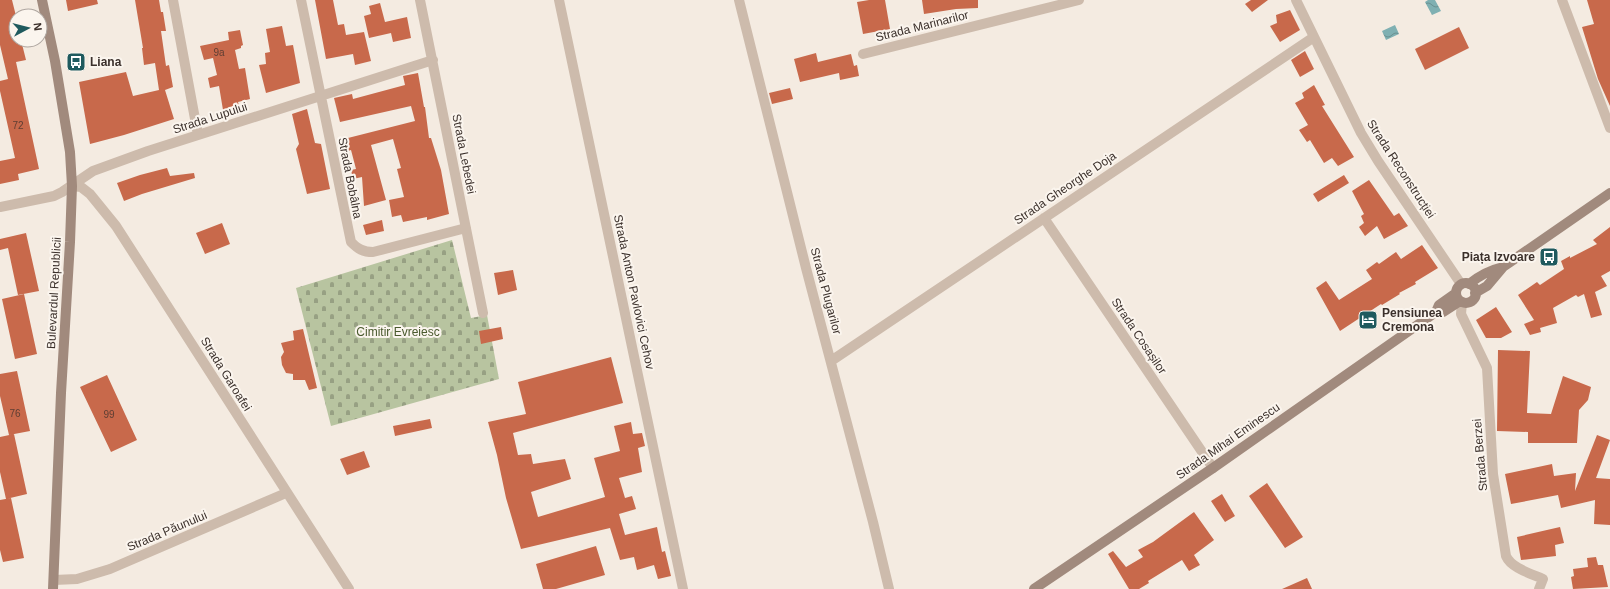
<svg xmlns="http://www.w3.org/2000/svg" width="1610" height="589" viewBox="0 0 1610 589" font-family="Arial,sans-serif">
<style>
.cemetery{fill:url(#cemetery-stones)}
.water{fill:url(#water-waves)}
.building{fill:#c8694b}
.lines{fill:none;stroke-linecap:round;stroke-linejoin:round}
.street{stroke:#cdbbac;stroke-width:10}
.secondary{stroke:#a18a7d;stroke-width:10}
.labels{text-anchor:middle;stroke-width:4;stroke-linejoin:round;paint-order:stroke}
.number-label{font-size:10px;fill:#5e3e33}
.street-label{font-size:12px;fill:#3b302b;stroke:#fbf5ee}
.poi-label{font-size:12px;font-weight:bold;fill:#3b302b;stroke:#fbf5ee;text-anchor:start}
.park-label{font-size:12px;fill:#4a5a2e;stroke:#fbf5ee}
</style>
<defs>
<pattern id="cemetery-stones" width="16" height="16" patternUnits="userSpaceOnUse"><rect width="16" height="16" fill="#b8c4a0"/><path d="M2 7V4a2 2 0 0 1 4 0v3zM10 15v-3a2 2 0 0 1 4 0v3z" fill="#97a083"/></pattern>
<pattern id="water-waves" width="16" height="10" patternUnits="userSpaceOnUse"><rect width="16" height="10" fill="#7fb0b2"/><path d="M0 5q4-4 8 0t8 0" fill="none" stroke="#699091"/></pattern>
</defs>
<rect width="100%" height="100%" fill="#f4ebe1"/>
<!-- cemetery -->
<path class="cemetery" d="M452,240L471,318L487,315L499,379L331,426L296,288Z"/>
<!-- water -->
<path class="water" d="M1428,0H1435L1441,11L1432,15L1425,2Z
M1395,25L1399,34L1386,40L1382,31Z"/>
<!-- building -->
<path class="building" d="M0,0H12L16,16V40H21L26,60L16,62L39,169L18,174L19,180L0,184V161L15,158L0,91V81L8,79L0,45Z
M66,0H97L98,4L68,11Z
M135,0H159L161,12H163L166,31H161L166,66L169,65L173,87L165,90L174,119L124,135L90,144L79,82L126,72L133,96L159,90L155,63L144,65L142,48H143Z
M315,0H333L338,25L344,24L346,35L364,32L371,61L355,65L353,54L326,59Z
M869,0H885L890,29L863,34L857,2Z
M922,0H978V8L956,9L924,14Z
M1251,0H1268L1252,12L1245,4Z
M1587,0H1610V106L1598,79L1582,27L1594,24Z
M380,3L385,22L407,17L411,38L393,42L391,33L369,38L364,16L371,14L369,6Z
M1290,10L1300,30L1280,42L1270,26L1277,23L1276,15Z
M282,26L286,46L293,45L300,83L266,93L259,65L266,64L265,53L270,52L266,29Z
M1459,27L1469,48L1425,70L1415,49Z
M240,30L243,45L241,46V48L235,50L239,69L245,68L250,99L238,102L239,106L223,110L219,86L210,88L208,78L217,75L213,58L204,60L200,46L229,40L228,32Z
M1305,51L1314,69L1300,77L1291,60Z
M816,53L818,62L851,54L854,66L857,65L859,76L840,80L839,73L800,82L794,59Z
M418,73L424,107H425L429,138H431L441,170L449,214L427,220V217L403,222L401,215L392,217L389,200L404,197L397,169L401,168L393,139L371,145L386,200L364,206L362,177L353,179L351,170L356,169L351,150L348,151L344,139L415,121L411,106L340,122L334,98L352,94L353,99L405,85L403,76Z
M1314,85L1325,105L1322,106L1354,157L1338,166L1332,158L1324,163L1310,140L1307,142L1299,130L1308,125L1295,103L1304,98L1302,93Z
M790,88L793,99L772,104L769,93Z
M307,109L315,143L321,144L330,189L307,194L296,149L299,144L292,114Z
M167,168L170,176L194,173L195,178L142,194L124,201L117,183L140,175Z
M1344,175L1349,183L1318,202L1313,194Z
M1369,180L1394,216L1399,213L1408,226L1384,239L1377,226L1365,236L1359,227L1364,223L1361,216L1364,214L1352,191Z
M382,220L384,231L366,235L363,225Z
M222,223L230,244L205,254L196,233Z
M1610,227V271L1601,276L1607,286L1595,292L1602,315L1591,318L1584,294L1578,297L1576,295L1553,308L1557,323L1540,328L1541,332L1530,335L1524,324L1534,320L1518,295L1537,282L1540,285L1564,269L1561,261L1570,256V258L1597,244L1593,240Z
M26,233L39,291L18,295L8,248L0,250V239Z
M1422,245L1438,268L1415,282L1416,284L1399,293L1400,294L1382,305L1381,304L1340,331L1316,288L1326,281L1339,300L1372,279L1366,270L1377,262L1379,264L1396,252L1401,259Z
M513,270L517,290L498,295L494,273Z
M24,294L37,354L15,359L2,299Z
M1496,307L1512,332L1501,338H1486L1476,320Z
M501,327L503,339L481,344L479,331Z
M303,329L317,388L309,390L305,380H293V374L286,373L282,365L281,357L284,352L281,343L294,340L293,331Z
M1498,350L1530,351L1527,413L1551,414L1563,376L1591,387L1588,400L1579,410L1577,443H1528V432L1497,431Z
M611,357L623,403L513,433L518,455L531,454L533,464L565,459L571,479L531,492L538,517L605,497L594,458L620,451L614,426L631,422L633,434L642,433L645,446L638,448L642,472L619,478L625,498L632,496L636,509L619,514L625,535L657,527L662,552L665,551L671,576L658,579L654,565L637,570L634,557L620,560L610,528L521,549L506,498L497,455L488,422L526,414L518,382Z
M17,371L30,431L9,435L0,396V374Z
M107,375L137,440L111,452L80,387Z
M430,419L432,428L395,436L393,426Z
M14,434L27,494L6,499L0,472V437Z
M1597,435L1610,440L1596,478L1610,479V525L1594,524L1595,500L1561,508L1558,495L1511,504L1505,474L1552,464L1554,476L1576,473L1575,491Z
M364,451L370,467L347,475L340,459Z
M1267,483L1303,537L1285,548L1249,496Z
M1222,494L1235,516L1225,522L1211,501Z
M11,498L24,558L3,562L0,550V500Z
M1194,512L1214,540L1194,555L1200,565L1189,571L1182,560L1148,581L1149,583L1139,589H1129L1108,554L1113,551L1126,567L1143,557L1138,550L1153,542Z
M1560,527L1564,543L1555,545L1556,556L1521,560L1517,537Z
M596,546L605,575L556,589H543L536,564Z
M1596,557L1598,565H1603L1608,587L1573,589L1571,577L1574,576L1573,569L1588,567L1587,558Z
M1307,578L1312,589H1282Z"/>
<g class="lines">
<!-- street -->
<path class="street" d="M173,0L198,135
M301,0L351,242C358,249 363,252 373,252L466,228
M420,0L483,313
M559,0L683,589
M739,0L806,268L873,522L889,589
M1296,0L1361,133L1378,161L1461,284
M1562,0L1610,128
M863,54L1079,0
M72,186L81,187L90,194L116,226L349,589
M0,207L54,196L62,192L93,171L148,151L433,60
M1044,218L1213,468
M1462,302L1461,314L1487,368L1493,474L1506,556C1511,568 1532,574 1543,579L1539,589
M831,361L1314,37
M54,580L77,579L110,569L286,493"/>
<!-- secondary -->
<path class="secondary" d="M42,0L55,61L70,152L72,186L70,242L61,393L53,589
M1456 293a10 10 0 1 1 20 0a10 10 0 1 1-20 0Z
M1469,284C1480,275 1490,270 1503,267
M1475,293L1487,286L1503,267L1610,193
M1436,312L1439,305L1456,293
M1034,589L1213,468L1436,312H1443L1460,301"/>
</g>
<!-- icons -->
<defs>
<g id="bus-square" transform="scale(1)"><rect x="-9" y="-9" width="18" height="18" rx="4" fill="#1f5a5e" stroke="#fbf5ee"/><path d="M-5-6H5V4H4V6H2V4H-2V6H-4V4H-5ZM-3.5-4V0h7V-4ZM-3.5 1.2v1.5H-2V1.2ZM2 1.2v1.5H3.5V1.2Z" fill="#fff"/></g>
<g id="hotel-square" transform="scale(1)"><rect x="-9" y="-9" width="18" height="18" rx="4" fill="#1f5a5e" stroke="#fbf5ee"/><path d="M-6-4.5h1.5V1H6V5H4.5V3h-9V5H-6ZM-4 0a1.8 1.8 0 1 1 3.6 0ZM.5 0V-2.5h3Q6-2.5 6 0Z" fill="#fff"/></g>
</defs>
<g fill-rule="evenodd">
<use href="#bus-square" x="76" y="62"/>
<use href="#bus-square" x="1549" y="257"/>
<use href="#hotel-square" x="1368" y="320"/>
</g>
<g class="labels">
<!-- number labels -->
<g class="number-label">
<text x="219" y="56">9a</text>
<text x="18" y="129">72</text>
<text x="15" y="417">76</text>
<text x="109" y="418">99</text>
</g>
<!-- street labels -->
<g class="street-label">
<text transform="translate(922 26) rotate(-14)" y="4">Strada Marinarilor</text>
<text transform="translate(210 118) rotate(-18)" y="4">Strada Lupului</text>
<text transform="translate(464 154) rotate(79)" y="4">Strada Lebedei</text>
<text transform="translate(1401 169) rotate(57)" y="4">Strada Reconstrucției</text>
<text transform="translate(350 178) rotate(79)" y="4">Strada Bobâlna</text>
<text transform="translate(1065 188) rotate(-34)" y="4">Strada Gheorghe Doja</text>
<text transform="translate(826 291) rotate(75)" y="4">Strada Plugarilor</text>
<text transform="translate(634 292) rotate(78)" y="4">Strada Anton Pavlovici Cehov</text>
<text transform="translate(54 293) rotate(-87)" y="4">Bulevardul Republicii</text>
<text transform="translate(1139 336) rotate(56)" y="4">Strada Cosașilor</text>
<text transform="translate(226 374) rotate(58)" y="4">Strada Garoafei</text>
<text transform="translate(1228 441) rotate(-35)" y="4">Strada Mihai Eminescu</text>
<text transform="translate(1480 455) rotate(-95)" y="4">Strada Berzei</text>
<text transform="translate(167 531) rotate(-23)" y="4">Strada Păunului</text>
</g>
<!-- poi labels -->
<g class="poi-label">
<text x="90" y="66">Liana</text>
<text x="1535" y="261" text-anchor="end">Piața Izvoare</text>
<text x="1382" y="317">Pensiunea<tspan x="1382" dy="14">Cremona</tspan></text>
</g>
<!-- park labels -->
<g class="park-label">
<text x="398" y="336">Cimitir Evreiesc</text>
</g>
</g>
<!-- north arrow -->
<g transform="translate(28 28) rotate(83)"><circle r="19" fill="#fbf5ee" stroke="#aea6a0"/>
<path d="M0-3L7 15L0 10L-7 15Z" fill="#1f5a5e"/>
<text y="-6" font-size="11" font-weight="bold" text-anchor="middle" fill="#3b302b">N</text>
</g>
</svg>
